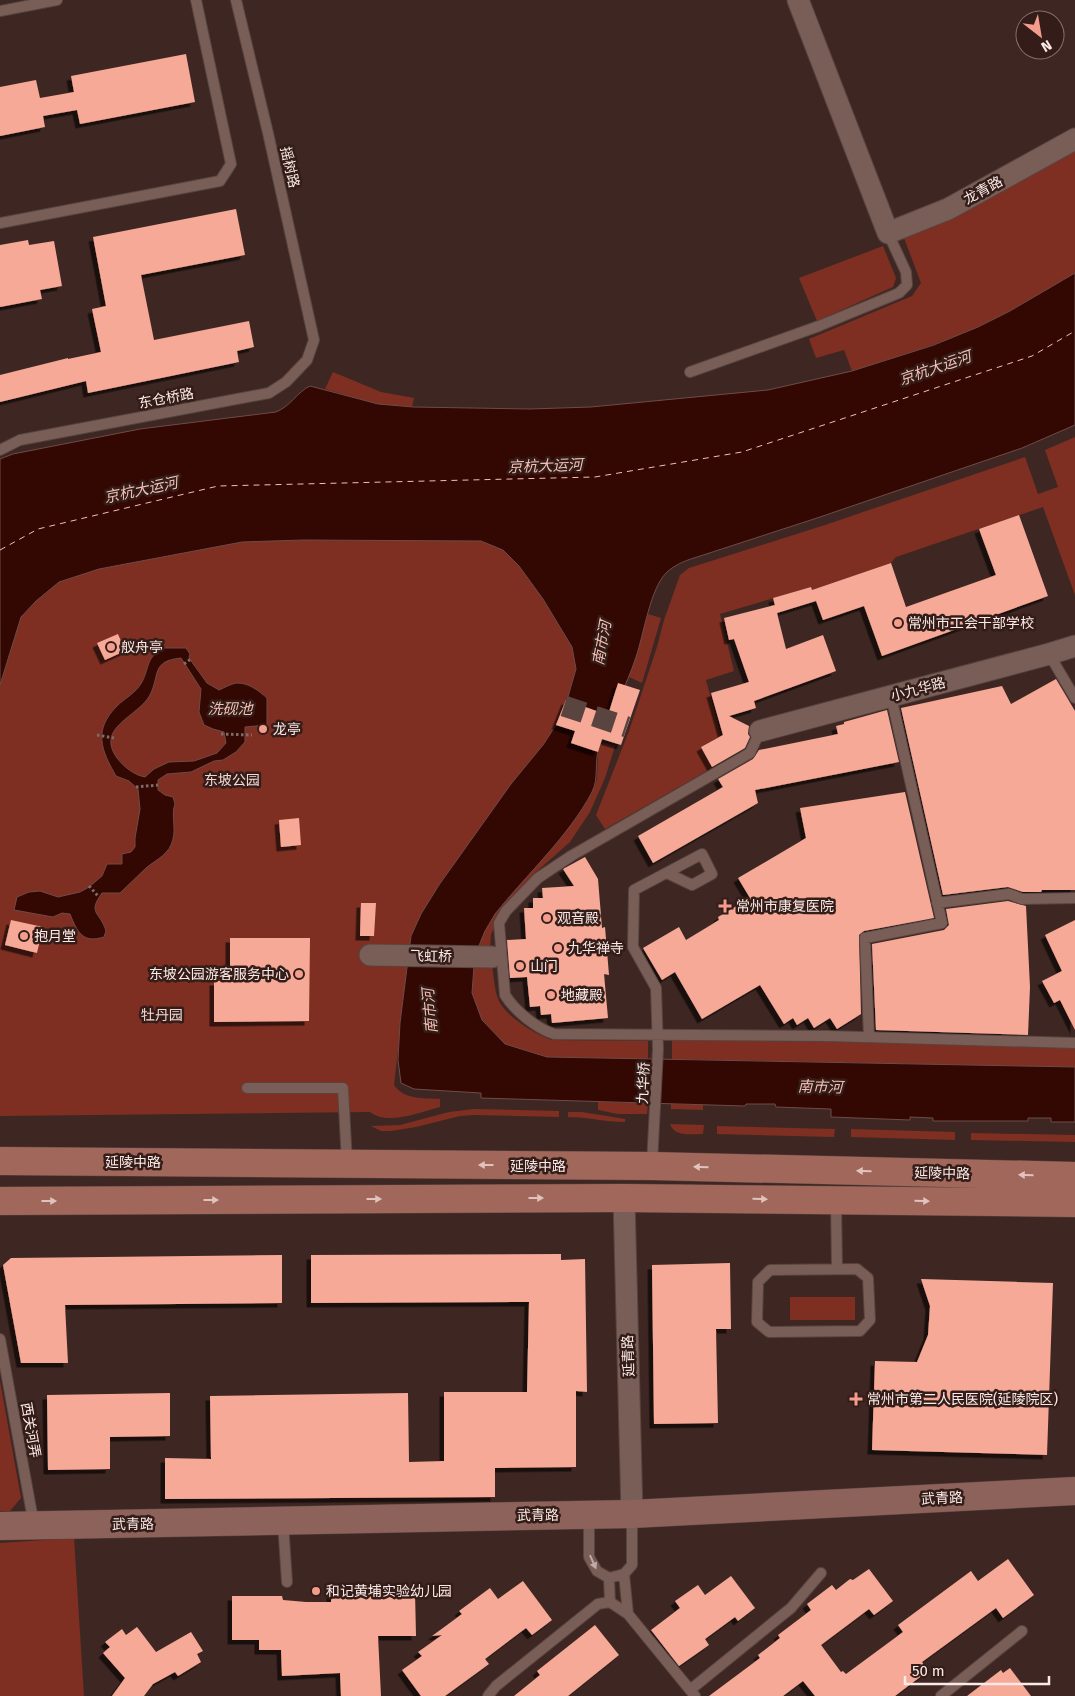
<svg xmlns="http://www.w3.org/2000/svg" width="1075" height="1696" viewBox="0 0 1075 1696" font-family="'Fira Sans','Noto Sans SC',sans-serif">
<style>
.green{fill:#7e2f21}
.water{fill:#330702;stroke:#6f4b47;fill-rule:evenodd}
.lines{fill:none;stroke-linecap:round;stroke-linejoin:round}
.ferry{stroke:#f2c0b5;stroke-width:1;stroke-dasharray:6 5;stroke-linecap:butt}
.building{fill:#f7a998;filter:url(#shadow)}
.street-tunnel{stroke:#5a4440;stroke-width:21;stroke-dasharray:21 11;stroke-linecap:butt}
.lane-casing{stroke:#584440;stroke-width:12}
.street-casing{stroke:#584440;stroke-width:23}
.secondary-casing{stroke:#584440;stroke-width:29}
.primary-casing{stroke:#584440;stroke-width:29}
.path{stroke:#806b67;stroke-width:3;stroke-dasharray:2.5 2.5;stroke-linecap:butt}
.lane{stroke:#795e58;stroke-width:10}
.street{stroke:#795e58;stroke-width:21}
.secondary{stroke:#8d625a;stroke-width:28}
.primary{stroke:#a1675b;stroke-width:28}
.oneway{fill:#e0c3bd}
.oneway2{fill:#c0aba7}
.poi-dot{fill:#f49d8c;stroke:#341d18;stroke-width:2}
.labels{text-anchor:middle;stroke-width:5;stroke-linejoin:round;paint-order:stroke}
.street-label{font-size:14px;fill:#fbeae7;stroke:#341d18}
.poi-label{font-size:14px;fill:#fbeae7;stroke:#341d18;text-anchor:start}
.park-label{font-size:14px;fill:#f3d9d4;stroke:#341d18}
.water-label{font-size:15px;font-style:italic;fill:#f2c0b5;stroke:#341d18}
</style>
<defs>
<filter id="shadow"><feDropShadow dx="-4.5" dy="4.5" stdDeviation="0" flood-color="#0009"/></filter>
</defs>
<rect width="100%" height="100%" fill="#3e2722"/>
<!-- green -->
<path class="green" d="M1075,151V273C1043,292 1012,311 978,327C937,345 894,357 852,371L844,350L816,358L809,339L912,296L921,283L904,238L951,218Z
M883,246L896,278L893,287L817,321L799,278Z
M333,372L381,392L414,398L412,407L378,404L325,389Z
M1075,437V595L1043,507L896,557L891,563L812,590L811,587L720,614L734,671L706,680L721,736L701,747L712,768L605,829L596,815L629,731L657,647L664,620L680,575L689,568L825,525L1025,457L1038,494L1058,487L1045,450Z
M303,540L481,541L503,550L519,566L543,599L572,647L576,669L567,700L556,725L543,745L511,784L439,885L421,914L411,936L394,1085C404,1100 424,1098 440,1099V1107C420,1112 388,1126 370,1112L0,1116V685L21,617L36,601L59,582L99,569L242,542Z
M648,614L661,618L642,683L629,677Z
M601,742L615,746L605,778L590,812L570,842L535,873L507,904L491,934L490,950L478,948L485,931L495,914L581,811C587,801 595,790 597,778C598,766 597,754 601,742Z
M474,966H492C494,977 494,990 499,1001C507,1017 536,1035 552,1040L648,1041V1059L547,1057L505,1044L482,1020L472,993Z
M672,1040L875,1042L1075,1047V1067L672,1059Z
M598,1102L648,1103L647,1114H618L598,1110Z
M671,1104L703,1105V1110L671,1109Z
M474,1109L559,1111V1117L474,1115L460,1116L416,1127L391,1131H381L371,1126L400,1125L449,1112Z
M568,1112H582L625,1119V1122C605,1122 587,1117 568,1117Z
M670,1124L704,1125L703,1134C692,1134 674,1137 670,1124Z
M717,1126L835,1129L834,1137L717,1134Z
M851,1129L955,1132V1140L851,1137Z
M971,1133L1075,1135V1142L971,1140Z
M790,1297H855V1320H790Z
M0,1381L21,1498L10,1511H0Z
M74,1538L84,1696H0V1543Z"/>
<!-- water -->
<path class="water" d="M1075,273V425L1022,448L817,518L694,558C684,561 675,565 667,572C650,588 644,634 636,657C626,688 609,717 599,748C594,763 599,778 592,792C569,836 526,875 495,914L485,931L478,948L474,966L472,993L482,1020L505,1044L547,1057L1075,1067V1122H1051V1118H1028V1121H933V1118L910,1117V1120L831,1117V1109L776,1107L775,1104H746L745,1106L481,1098V1093L414,1089L401,1083L398,1060L400,1023L411,936L421,914L439,885L511,784L543,745L556,725L567,700L576,669L572,647L543,599L519,566L503,550L481,541L303,540L242,542L99,569L59,582L36,601L21,617L0,685V459L13,454L140,429L276,412C291,406 297,392 310,386L378,404L413,407L530,409L591,407L768,390L852,371L934,345L978,327L1010,311Z
M164,648H186L190,654L189,658L207,683L219,690C224,688 232,683 238,683C249,683 259,691 267,698V725L245,727V742L236,752L223,760L214,761L191,772L167,774L158,780V790L165,795L173,797L175,804C171,814 176,828 173,839C170,854 157,859 146,868C137,876 129,885 120,893H102C87,914 100,911 106,931L104,937C82,944 77,931 70,914L62,913L53,917L14,910L17,897L29,892L40,891L58,897L80,892L89,887L102,876L107,864H122V854L131,852L135,847V838L140,809L138,789L129,781L116,776C101,750 93,730 117,706C125,698 136,693 142,682C150,667 145,658 164,648ZM181,658L201,689L199,712L204,725L213,729L224,732L226,743L217,753L194,761L169,762L154,769L145,777C134,775 124,767 117,758C95,727 138,717 150,695C160,675 151,661 181,658Z"/>
<g class="lines">
<!-- ferry -->
<path class="ferry" d="M0,550L38,529L218,486L595,477L742,452L1032,356L1075,331"/>
</g>
<!-- building -->
<path class="building" d="M186,54L195,102L80,124L77,110L43,116L45,127L0,136V87L36,80L40,98L74,92L71,76Z
M236,209L245,255L141,275L154,340L249,321L254,347L237,351L239,362L88,393L86,381L0,402V375L68,358V359L101,352L92,309L106,306L93,237Z
M28,240L29,245L54,241L62,286L40,290L42,299L0,307V245Z
M1019,515L1048,596L882,656L864,606L823,620L812,590L891,563L906,607L996,575L979,529Z
M811,587L816,601L777,613L773,598Z
M775,605L786,649L823,635L836,671L754,701L756,708L729,716L749,726L748,734L750,737L745,748L712,767L701,747L723,735L711,693L749,682L734,639L729,640L724,618Z
M118,634L125,651L105,660L97,643Z
M1056,679L1075,711V890H1042L1041,892H1023L1008,887L943,895L901,708L1002,686L1011,704Z
M618,683L640,690L621,745L602,739L598,752L571,743L575,731L556,725L566,700L608,715Z
M887,710L899,762L755,790L758,803L653,863L638,836L723,787L718,779L753,759L759,750L838,734L836,726L844,724V722Z
M905,792L934,918L864,931L859,935L861,1014L837,1029L830,1018L814,1028L808,1018L797,1025L793,1018L784,1024L760,985L702,1019L675,972L662,980L643,948L679,927L686,940L719,920L718,917L750,898L738,878L806,838L800,808Z
M299,818L301,845L281,847L279,820Z
M585,857L598,879L602,928L605,927L609,975L604,974L608,1018L552,1023L551,1014L541,1015L540,1006L530,1007L527,977L510,978L507,940L526,939L524,908H533V898H543L542,888L574,886L563,869Z
M1008,901L1026,906L1030,987L1028,1035L876,1030L872,944L944,930L949,925L946,909Z
M361,903H376L374,936H360Z
M11,920L43,927L37,953L5,945Z
M1075,920V1030L1060,1000L1054,1003L1042,981L1062,971L1045,935Z
M230,938H310L309,1021L214,1022V981H230Z
M561,1254V1260L585,1259L587,1392L576,1391V1467L495,1468V1497L165,1499V1458L211,1459L210,1396L408,1393L409,1462L444,1461V1392H527L529,1302L311,1303V1255Z
M282,1255V1303L65,1305L68,1363H21L3,1265L11,1258Z
M730,1263L731,1329H716L718,1423L654,1424L652,1265Z
M921,1279L1053,1283L1047,1455L872,1450L875,1361L917,1362L928,1335L930,1306Z
M170,1393V1436L110,1437V1469L48,1470L47,1395Z
M1008,1559L1034,1595L1003,1618L996,1608L922,1662L928,1671L895,1696H815L803,1681L783,1696H709L760,1658L758,1655L780,1638L778,1635L811,1610L807,1604L832,1585L836,1590L850,1579L853,1580L869,1569L893,1601L874,1615L869,1609L821,1645L841,1672L843,1671L846,1674L903,1632L898,1625L971,1571L978,1581Z
M731,1576L755,1608L738,1621L735,1617L705,1639L709,1645L679,1666L651,1630L680,1608L675,1601L698,1585L705,1595Z
M523,1581L552,1620L532,1635L526,1628L485,1659L489,1664L445,1696H421L402,1670L422,1656L418,1652L442,1635L432,1636L462,1614L459,1611L490,1588L498,1599Z
M415,1592L416,1636H378L381,1696H341L340,1673L282,1676L281,1650H259V1640H232V1596H282L283,1600L306,1602H331V1593Z
M595,1625L619,1655L568,1696H514L540,1675L537,1671Z
M137,1627L156,1652L191,1632L203,1651L197,1654L201,1662L178,1676L175,1672L153,1684L144,1696H112L125,1678L103,1653L110,1647L105,1642L122,1629L126,1635Z
M1010,1668L1031,1696H967L1001,1670L1003,1673Z"/>
<g class="lines">
<!-- street-tunnel -->
<path class="street-tunnel" d="M564,706L627,727"/>
<!-- lane casing -->
<g class="lane-casing">
<path id="lane" d="M0,11L57,0
M0,223L220,181L231,164L196,0
M690,372L819,326L899,293L907,285L906,272L888,233
M0,450L20,440L269,393L286,382L307,360L314,340L268,133L236,0
M1049,654L1075,698
M760,731L750,753L571,856L538,878L506,911L499,923L505,995C515,1011 536,1028 554,1034L828,1036L1075,1043
M937,903L1009,894L1022,899L1075,898
M869,1037L865,938L942,923L891,696
M247,1088H343L347,1163
M652,1164L658,1049L656,988L633,947L634,890L702,854L712,874L692,885L667,873
M836,1201L837,1269
M857,1269L868,1278L870,1320L860,1331L769,1332L757,1322L758,1282L770,1270Z
M0,1339L34,1525
M589,1515V1557L597,1571L609,1578L624,1574L632,1565V1514
M283,1522L287,1582
M624,1574L628,1614L695,1696
M609,1578L610,1602
M690,1690L791,1608L821,1573
M488,1696L496,1686L598,1604L610,1602L628,1614
M941,1696L1022,1631"/>
</g>
<!-- street casing -->
<g class="street-casing">
<path id="street" d="M798,0L888,233L948,209L1075,139
M760,731L1049,654L1075,646
M370,955L492,957
M624,1198L632,1514"/>
</g>
<!-- secondary casing -->
<g class="secondary-casing">
<path id="secondary" d="M0,1526L632,1514L1075,1491"/>
</g>
<!-- primary casing -->
<g class="primary-casing">
<path id="primary" d="M0,1161L652,1166L1075,1176
M0,1201L624,1198L1075,1203"/>
</g>
<!-- path -->
<path class="path" d="M184,664L191,659
M221,734L252,735
M97,735L114,738
M136,787L158,785
M89,886L99,897"/>
<!-- lane -->
<use href="#lane" class="lane"/>
<!-- street -->
<use href="#street" class="street"/>
<!-- secondary -->
<use href="#secondary" class="secondary"/>
<!-- primary -->
<use href="#primary" class="primary"/>
</g>
<!-- one-way arrows -->
<defs><path id="oneway-solid" d="M-6-.8H1V-3.2L6.5 0L1 3.2V.8H-6Z" transform="scale(1.25)"/></defs>
<g class="oneway">
<use href="#oneway-solid" transform="translate(486 1165) rotate(-180)"/>
<use href="#oneway-solid" transform="translate(701 1167) rotate(-179)"/>
<use href="#oneway-solid" transform="translate(864 1171) rotate(-179)"/>
<use href="#oneway-solid" transform="translate(1026 1175) rotate(-179)"/>
<use href="#oneway-solid" transform="translate(536 1198)"/>
<use href="#oneway-solid" transform="translate(374 1199)"/>
<use href="#oneway-solid" transform="translate(760 1199) rotate(1)"/>
<use href="#oneway-solid" transform="translate(211 1200)"/>
<use href="#oneway-solid" transform="translate(49 1201)"/>
<use href="#oneway-solid" transform="translate(922 1201) rotate(1)"/>
</g>
<use class="oneway2" href="#oneway-solid" transform="translate(593 1562) rotate(66)"/>
<!-- markers -->
<g class="poi-dot">
<circle cx="898" cy="623" r="5"/>
<circle cx="111" cy="647" r="5"/>
<circle cx="263" cy="729" r="5"/>
<path d="M722.5 898.5h5v5h5v5h-5v5h-5v-5h-5v-5h5z"/>
<circle cx="547" cy="918" r="5"/>
<circle cx="24" cy="936" r="5"/>
<circle cx="558" cy="948" r="5"/>
<circle cx="520" cy="966" r="5"/>
<circle cx="299" cy="974" r="5"/>
<circle cx="551" cy="995" r="5"/>
<path d="M853.5 1391.5h5v5h5v5h-5v5h-5v-5h-5v-5h5z"/>
<circle cx="316" cy="1591" r="5"/>
</g>
<g class="labels">
<!-- street labels -->
<g class="street-label">
<text transform="translate(290 167) rotate(77)" y="5">摇树路</text>
<text transform="translate(983 190) rotate(-29)" y="5">龙青路</text>
<text transform="translate(166 398) rotate(-11)" y="5">东仓桥路</text>
<text transform="translate(918 689) rotate(-15)" y="5">小九华路</text>
<text transform="translate(431 956) rotate(1)" y="5">飞虹桥</text>
<text transform="translate(643 1083) rotate(-87)" y="5">九华桥</text>
<text x="133" y="1167">延陵中路</text>
<text x="538" y="1171">延陵中路</text>
<text transform="translate(942 1173) rotate(1)" y="5">延陵中路</text>
<text transform="translate(628 1356) rotate(-92)" y="5">延青路</text>
<text transform="translate(31 1430) rotate(80)" y="5">西关河弄</text>
<text transform="translate(942 1498) rotate(-3)" y="5">武青路</text>
<text transform="translate(538 1515) rotate(-1)" y="5">武青路</text>
<text transform="translate(133 1524) rotate(-1)" y="5">武青路</text>
</g>
<!-- poi labels -->
<g class="poi-label">
<text x="908" y="628">常州市工会干部学校</text>
<text x="121" y="652">舣舟亭</text>
<text x="273" y="734">龙亭</text>
<text x="736" y="911">常州市康复医院</text>
<text x="557" y="923">观音殿</text>
<text x="34" y="941">抱月堂</text>
<text x="568" y="953">九华禅寺</text>
<text x="530" y="971">山门</text>
<text x="289" y="979" text-anchor="end">东坡公园游客服务中心</text>
<text x="561" y="1000">地藏殿</text>
<text x="867" y="1404">常州市第二人民医院(延陵院区)</text>
<text x="326" y="1596">和记黄埔实验幼儿园</text>
</g>
<!-- park labels -->
<g class="park-label">
<text x="232" y="785">东坡公园</text>
<text x="162" y="1020">牡丹园</text>
</g>
<!-- water labels -->
<g class="water-label">
<text transform="translate(935 368) rotate(-19)" y="5">京杭大运河</text>
<text transform="translate(545 466) rotate(-2)" y="5">京杭大运河</text>
<text transform="translate(141 490) rotate(-12)" y="5">京杭大运河</text>
<text transform="translate(602 643) rotate(-80)" y="5">南市河</text>
<text x="230" y="714">洗砚池</text>
<text transform="translate(430 1011) rotate(-95)" y="5">南市河</text>
<text transform="translate(820 1087) rotate(1)" y="5">南市河</text>
</g>
</g>
<!-- north arrow -->
<g transform="translate(1040 35) rotate(149)"><circle r="24" fill="#341d18" stroke="#846f6b"/>
<path d="M0-4L9 19L0 12L-9 19Z" fill="#f49d8c"/>
<text y="-8" font-size="14" font-weight="bold" text-anchor="middle" fill="#fbeae7">N</text>
</g>
<!-- scale -->
<path d="M905 1676v8h144v-8" fill="none" stroke="#fbeae7" stroke-width="2.5"/>
<text x="912" y="1676" font-size="15" fill="#fbeae7" stroke="#341d18" stroke-width="4" paint-order="stroke">50 m</text>
</svg>
